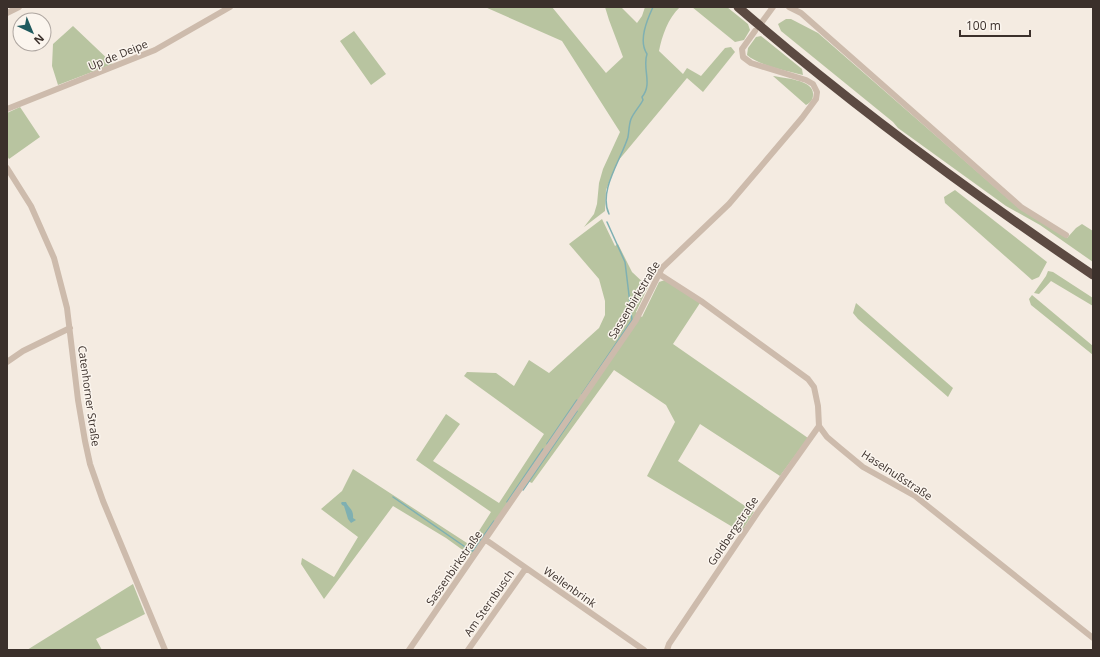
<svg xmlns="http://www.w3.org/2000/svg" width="1100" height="657" viewBox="0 0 1100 657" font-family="'Open Sans',sans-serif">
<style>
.green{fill:#b8c4a0}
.water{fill:#7fb0b2}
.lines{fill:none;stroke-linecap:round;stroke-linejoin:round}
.stream{stroke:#7fb0b2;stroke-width:1.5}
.minor{stroke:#cdbbac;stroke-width:6}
.highway{stroke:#5c4a42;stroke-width:9}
.labels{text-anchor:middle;stroke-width:3;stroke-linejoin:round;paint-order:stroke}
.street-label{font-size:11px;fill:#3b302b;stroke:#fbf5ee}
</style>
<rect width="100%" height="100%" fill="#f4ebe1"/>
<!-- green -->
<path class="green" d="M485,7H552L606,73L623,57L609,20L605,7H621L637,23L642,16L645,7H680C668,18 662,36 659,51L683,74L687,68L701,76L725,48L731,47L735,52L703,92L687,78L618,161L606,190L605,211L584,227L594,214L597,204L599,183L603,169L620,132L562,41Z
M692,7H727L748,24L750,30L744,40L735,42Z
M786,19H791L818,33L1020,209L1067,238L1076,228L1082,224L1093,231V262L1040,225L1006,206L898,128L893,122L781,31L778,24Z
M73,26L113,64L58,85L52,66L53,44Z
M354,31L386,74L371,85L340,41Z
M761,36L802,69L803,75C787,71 760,66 747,55L748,48L756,37Z
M773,76C784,78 815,80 813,95C813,100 810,103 806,105Z
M20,107L40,137L9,159L7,156V113Z
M955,190L1047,262L1039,277L1032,280L945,203L944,197Z
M602,219L615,246L618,244L632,272L648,287L636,312L642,317L659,282L665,280L700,303L673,344L808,438L780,476L700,424L678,461L754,512L741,532L647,476L675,422L666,405L614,370L532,483L523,479L484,539L471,556L446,538L393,506L324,599L301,564L302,558L334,577L358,537L321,509L342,491L353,469L470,545L491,512L416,460L446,414L460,424L433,461L499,503L544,434L464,376L467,372L496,373L514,386L529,360L549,373L599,328L605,315V301L599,279L569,244Z
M1048,271L1053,272L1093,298V306L1051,281L1039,294L1034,293L1046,276Z
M1032,295L1093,346V355L1031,305L1029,299Z
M856,303L953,388L948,397L858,319L853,313Z
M133,584L145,614L96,639L102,650H27Z"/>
<!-- water -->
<path class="water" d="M342,502H346C348,508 354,509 353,518L356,520L351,523L348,519L344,506L342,505L341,503Z"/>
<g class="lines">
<!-- stream -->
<path class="stream" d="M609,214C598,191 621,160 628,137C629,131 629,124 631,119C634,112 640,106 643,100L642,97C653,84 642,68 647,54C638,41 647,20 653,7
M582,394L632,320L625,262L607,222
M547,444L577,400
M523,490L577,411
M393,497L471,551H473L494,521
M507,502L543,449"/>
<!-- minor -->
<path class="minor" d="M789,7L801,13L1021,207L1066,235
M7,13L19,7
M762,22L773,7
M7,109L155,50L230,7
M7,168L31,206L54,258L67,308L78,400L85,441L90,464L103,501L165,650
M659,274L701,301L808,379L814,387L818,406L819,426L827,437L840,448L863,467L915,496L1093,638
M7,362L23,351L70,328
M486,540L644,650
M409,650L636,320L662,268L729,204L802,118L816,99L817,92L813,84L806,80L751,63L743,57L742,49L755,31
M468,650L526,568
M667,650L669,644L758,512L819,426"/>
<!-- highway -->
<path class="highway" d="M738,7C850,104 970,192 1093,275"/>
</g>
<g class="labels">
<!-- street labels -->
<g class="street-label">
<text transform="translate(118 55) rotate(-22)" y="4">Up de Deipe</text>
<text transform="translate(634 300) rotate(-59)" y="4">Sassenbirkstraße</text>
<text transform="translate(89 396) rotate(82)" y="4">Catenhorner Straße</text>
<text transform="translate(897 475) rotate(33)" y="4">Haselnußstraße</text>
<text transform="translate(733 531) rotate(-56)" y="4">Goldbergstraße</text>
<text transform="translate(454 568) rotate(-55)" y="4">Sassenbirkstraße</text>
<text transform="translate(570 587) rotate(35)" y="4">Wellenbrink</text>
<text transform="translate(489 603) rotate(-55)" y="4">Am Sternbusch</text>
</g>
</g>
<!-- border -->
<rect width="1100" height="657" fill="none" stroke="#3b302b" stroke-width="16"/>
<!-- north arrow -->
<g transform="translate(32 32) rotate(136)"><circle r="19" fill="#fbf5ee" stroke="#aea6a0"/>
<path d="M0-3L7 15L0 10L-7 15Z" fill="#1f5a5e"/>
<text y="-6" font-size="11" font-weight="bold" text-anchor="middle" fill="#3b302b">N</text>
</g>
<!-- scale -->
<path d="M960 30v6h70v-6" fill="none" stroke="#3b302b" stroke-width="2"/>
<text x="966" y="30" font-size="12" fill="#3b302b" stroke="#fbf5ee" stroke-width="3" paint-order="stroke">100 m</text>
</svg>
